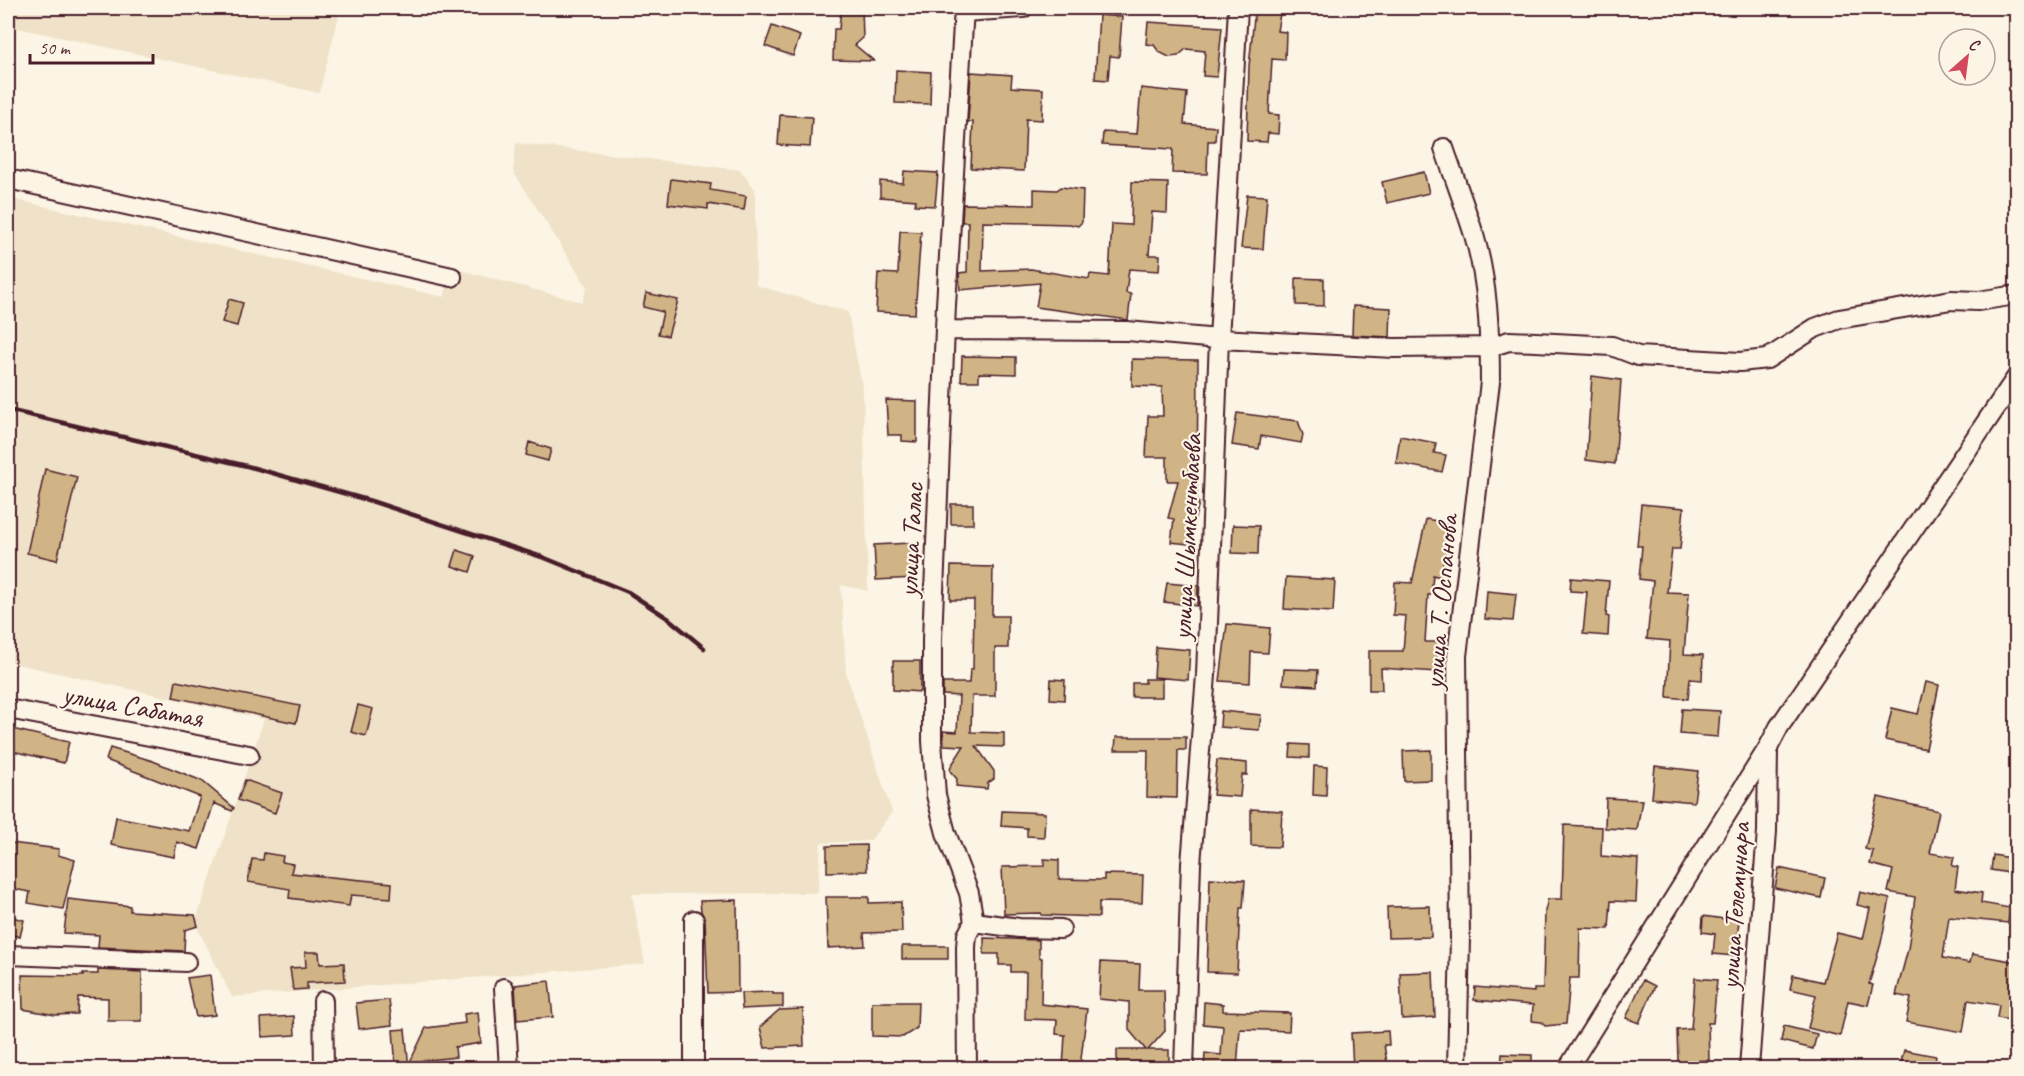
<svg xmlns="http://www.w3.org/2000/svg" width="2024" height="1076" viewBox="0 0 2024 1076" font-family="Caveat,sans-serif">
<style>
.built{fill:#efe2c8}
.building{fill:#d0b485;stroke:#4a1f2b;stroke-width:1.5}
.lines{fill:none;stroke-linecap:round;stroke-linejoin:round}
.minor-casing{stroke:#4a1f2b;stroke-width:22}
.minor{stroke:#fcf5e5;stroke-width:18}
.rail{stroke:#4a1f2b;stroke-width:4.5}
.labels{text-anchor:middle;stroke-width:4.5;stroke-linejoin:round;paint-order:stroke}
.street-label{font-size:28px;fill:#4a1f2b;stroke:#fcf5e5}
</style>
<rect width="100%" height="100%" fill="#fcf5e5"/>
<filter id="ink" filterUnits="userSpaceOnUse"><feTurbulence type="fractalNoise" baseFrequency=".0167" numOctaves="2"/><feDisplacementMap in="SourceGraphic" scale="12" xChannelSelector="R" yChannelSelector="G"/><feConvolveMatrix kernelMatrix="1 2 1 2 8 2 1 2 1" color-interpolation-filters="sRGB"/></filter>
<g filter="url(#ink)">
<!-- built -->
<path class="built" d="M8,8H341L319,93L8,26Z
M516,143L740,170L755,189L756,285L848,312L863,391L868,591L841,585L846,673L892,812L870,841L821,843L818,893L632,894L645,964L232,997L195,923L264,719L8,662V198L444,297L452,268L582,302L587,287L513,171Z"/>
<!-- building -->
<path class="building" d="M841,8H862L863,38L855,45L874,61L833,60L834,29H839Z
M1255,8H1281L1277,31L1286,32L1285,60L1272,59L1269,114L1279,115L1278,134L1268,133L1267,142L1247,141L1249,66Z
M1099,15L1122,17L1119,57L1110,56L1108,80L1095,79Z
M1148,22L1222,27L1217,77L1203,76L1205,51L1186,49L1178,56L1169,57L1159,52L1154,45L1146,44Z
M772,26L800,36L793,56L765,46Z
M896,70L931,72L930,104L895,103Z
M971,72L1012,75L1011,87L1043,89L1042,120L1026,119L1024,171L971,168L973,122H968Z
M1141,88L1187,93L1184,124L1216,127L1215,141H1208L1207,174L1172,173L1173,149L1102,145L1103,132L1137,134Z
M780,115L812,117L810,147L778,145Z
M904,171L938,173L935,206L915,205L916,200L880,197V181L903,183Z
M1424,172L1429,193L1387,203L1382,182Z
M671,179L711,184L710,190L746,196L744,210L708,204V209L668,204Z
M1132,182L1168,183L1167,213L1152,212L1149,255H1160L1159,271L1129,269L1126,293L1131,294L1128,320L1036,307L1040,283L960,290L959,273L967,272L968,222H962L963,204L1034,205V189L1057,190L1061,187L1083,190L1082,222L1078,226L1070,224L983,222L982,271L1031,269L1089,279L1090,274L1109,276L1112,224L1131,225Z
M1247,195L1267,196L1263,249L1241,248Z
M900,231L921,232L915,314L876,312L878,273L898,274Z
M1296,278L1324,279V306L1296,305Z
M646,293L678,300L668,336L658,334L663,312L643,307Z
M229,299L243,303L237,326L222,322Z
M1353,306L1391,308L1390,337L1352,335Z
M962,356L1016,357V374L979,373V381H961Z
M1132,359L1198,360L1197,502L1199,503L1188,544L1171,542L1174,519L1168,518L1178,481H1167V457H1146L1148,416H1163L1162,387L1132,386Z
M1592,376L1621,380L1615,464L1586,460Z
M886,400L917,401V442L902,441V435H888Z
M1237,413L1298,421L1303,435L1301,443L1261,436L1259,449L1232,445Z
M1400,436L1436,443L1434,453L1446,455L1442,472L1396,463Z
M529,442L551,449L548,461L526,455Z
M45,469L77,477L57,560L27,553Z
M951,504H973V524H951Z
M1641,504L1684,508L1680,549H1672L1667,592L1689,593L1684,654L1703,655L1702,680L1690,679L1688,699L1667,697L1670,641L1647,639L1653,581L1639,579L1642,546H1637Z
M1426,519L1447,523L1444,538L1449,539L1440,577L1433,575L1431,595H1428L1425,642H1438L1436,672L1381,668L1382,690H1369V651H1403L1406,616L1393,615L1395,582L1412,583Z
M1233,525L1259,526L1258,554L1232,553Z
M910,543L915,578L876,580L874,545Z
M457,550L475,556L470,572L452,566Z
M951,566L993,567L992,616H1008V648H995V696H972L971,732L1004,733V747L976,746L994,771V779L988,783L987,789L956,786L957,779L950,771L951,766L964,746L944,745L943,731L957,732L959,696L943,695V683H969L970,669H973L974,600H950Z
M1286,577L1335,580L1333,612L1284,609Z
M1571,578L1609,581L1606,616L1609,617L1608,636L1583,634L1587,592L1570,591Z
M1167,583L1198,586L1197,606L1164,602Z
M1487,591L1516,594L1513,621L1485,619Z
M1227,624L1270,628L1268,653L1251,652L1250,683L1220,681Z
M1156,647L1190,650L1188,680L1154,677Z
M893,661H920V692L893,690Z
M1284,669L1318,670L1317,686L1283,684Z
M1051,679L1065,680L1064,700L1050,699Z
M1145,679H1162V697H1132V683H1145Z
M176,681L300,706L296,723L173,697Z
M1926,682L1939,685L1926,749L1885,740L1892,708L1918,714Z
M358,705L373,709L366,736L351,732Z
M1682,709L1720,711L1718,737L1680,734Z
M1221,711L1261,715L1259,730L1220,727Z
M8,728L69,742L64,763L8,750Z
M1116,737H1186V750H1178L1177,798L1147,797L1148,750H1115Z
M1291,744L1309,745V758L1290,757Z
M110,748L153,761L202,781L234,808L232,811L214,803L199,849L177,842L174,857L111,845L116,817L189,831L200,797L106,760Z
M1431,750V780L1404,781L1403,751Z
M1217,760L1247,763V775H1242L1240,797L1213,795Z
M1314,766L1327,767L1326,796L1313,795Z
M1655,766L1698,771L1694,802L1652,798Z
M245,780L282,793L275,813L238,800Z
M1878,797L1939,811L1930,853L1954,857L1952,866L1958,867L1955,889L1982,893L1981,903L2010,908L2008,923L1949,917L1943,958L1970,963L1972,954L2016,962V1021L1997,1018L1999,1005L1968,1000L1963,1032L1906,1022L1911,998L1896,995L1908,949L1915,897L1888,892L1893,870L1870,864L1873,851L1865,849Z
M1606,798L1642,800L1637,830L1605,828Z
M1251,809L1282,811L1280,847L1251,846Z
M1002,811L1045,813L1044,837L1027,836V828L1001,826Z
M1564,825L1602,827L1601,856L1638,859L1636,902L1611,901L1609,929L1580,928L1579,978H1570L1566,1024L1545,1026L1541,1022L1532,1021L1533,1005L1474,1000L1475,987L1534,992V989H1543L1545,911L1548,899H1562Z
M11,843L59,849L58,855L75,860L63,909L28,903L30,892L8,888V844Z
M866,845L867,871L827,872V846Z
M264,853L283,856L282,862L293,864L291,873L392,883L391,898L351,895L349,906L289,898L290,889L248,882L252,859L263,860Z
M1993,855L2016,859V874L1991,870Z
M1044,859L1059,860V879L1104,880V874L1143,875L1142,903L1099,902V917L1041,915V913L1004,914L1002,867L1044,866Z
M1779,868L1825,878L1821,898L1775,888Z
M1210,878L1245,880L1243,908H1240L1237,973L1207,972Z
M1860,892L1890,899L1881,943L1869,984L1873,985L1868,1005L1848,1001L1840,1036L1808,1028L1816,995L1790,989L1793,975L1823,982L1837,933L1863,939L1870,908L1857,905Z
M826,897H869V903L901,902L902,932L864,933L865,946L828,948Z
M68,899L130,906V911L195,915L198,926L185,930L184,951L98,947L99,935L64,933Z
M737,900L738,992L708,993L705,920L701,911L700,901Z
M1430,906L1431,937L1388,938L1387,907Z
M8,916L24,920L20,937L8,934Z
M1703,916L1739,921L1735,956L1713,954L1715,934L1702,932Z
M984,938L1039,940V958H1042L1041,1004L1087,1009L1080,1067H1063L1065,1035L1056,1034L1057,1020L1025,1019L1026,972H1011V965H999V954H984Z
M902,946H948V959H902Z
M305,952H319L320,964L344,963L345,981L307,983V989L293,990L290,968L306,967Z
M1101,962L1140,964L1139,990H1164L1165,1031L1148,1050H1169V1068H1117V1050H1146L1129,1030V1002L1099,999Z
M98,970L142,972V1021H108V998L78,997L77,1014L55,1015L23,1009L22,975L83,976V974H98Z
M1433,972L1435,1017L1402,1019L1400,973Z
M210,975L215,1015L196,1017L187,978Z
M1695,978L1717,980L1713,1023H1708L1709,1060L1678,1062L1677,1030L1691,1029Z
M1643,980L1655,986L1639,1023L1626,1018Z
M549,981L553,1017L517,1020L515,985Z
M773,992V994H783V1007L742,1009L741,993Z
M389,1000L392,1025L359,1029L356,1003Z
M872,1002H918L917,1028L903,1037L872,1036Z
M1204,1002L1223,1004V1011L1290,1013L1289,1031L1240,1029L1237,1068H1204L1205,1053L1221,1055L1223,1026L1203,1024Z
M803,1009L804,1046L765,1048L760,1027L779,1010Z
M478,1012L481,1043L455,1047L456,1057L410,1062L426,1028L465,1023L464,1014Z
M294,1016L295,1035L262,1037L261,1018Z
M1784,1026L1817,1034L1813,1049L1781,1041Z
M405,1029L409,1068H396L393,1030Z
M1388,1031L1389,1045H1384L1388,1068H1353L1351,1033Z
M1904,1050L1936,1056L1934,1068L1901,1062Z
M1502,1054L1532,1055V1068H1501Z"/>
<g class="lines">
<!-- minor casing -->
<g class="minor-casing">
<path id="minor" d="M964,8L946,305L932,639V741L936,795L946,833L969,893L974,922L967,935L966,947L967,1068
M964,12L1023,8
M1444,148C1454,177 1465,206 1474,235C1488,282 1490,333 1490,382L1457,656L1460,938L1457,1068
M8,179L452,277
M946,330L1127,331L1219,339L1394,348L1490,347L1509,341L1536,342L1612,346L1638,356L1740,362L1767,359L1815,328L1839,319L1951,300L1978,301L2016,295
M8,709L249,755
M974,922L1019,928L1061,929
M8,955L186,962
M504,988L509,1068
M323,1001L324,1068
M694,1068V920
M1184,1068L1191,864L1206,675L1219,339L1238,8
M1568,1068L1768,748L1779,727L2016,378
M1749,1068L1767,831L1768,748"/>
</g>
<!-- minor -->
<use href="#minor" class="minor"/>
<!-- rail -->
<path class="rail" d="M8,410L247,466L371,501L545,558L628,592L669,619L704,648"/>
</g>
</g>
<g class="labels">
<!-- street labels -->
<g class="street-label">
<text transform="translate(1186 537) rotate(-87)" y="10">улица Шымкентбаева</text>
<text transform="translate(910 540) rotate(-87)" y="10">улица Талас</text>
<text transform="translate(1440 602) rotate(-85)" y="10">улица Т. Оспанова</text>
<text transform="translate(133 705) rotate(10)" y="10">улица Сабатая</text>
<text transform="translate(1734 906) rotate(-86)" y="10">улица Телемунара</text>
</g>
</g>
<!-- margin -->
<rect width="2024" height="1076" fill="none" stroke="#fcf5e5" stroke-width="30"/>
<rect x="15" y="15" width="1994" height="1046" fill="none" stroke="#4a1f2b" stroke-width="2" filter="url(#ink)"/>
<!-- north arrow -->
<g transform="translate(1967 57) rotate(28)"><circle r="28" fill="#fcf5e5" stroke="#b59f9b" stroke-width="1.5"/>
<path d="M0-4.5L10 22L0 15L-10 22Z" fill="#d1495b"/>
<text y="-9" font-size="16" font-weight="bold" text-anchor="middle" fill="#4a1f2b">С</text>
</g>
<!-- scale -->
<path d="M30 54v9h123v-9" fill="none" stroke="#4a1f2b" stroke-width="3"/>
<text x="39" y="54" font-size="18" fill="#4a1f2b" stroke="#fcf5e5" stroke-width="4.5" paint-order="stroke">50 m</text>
</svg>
